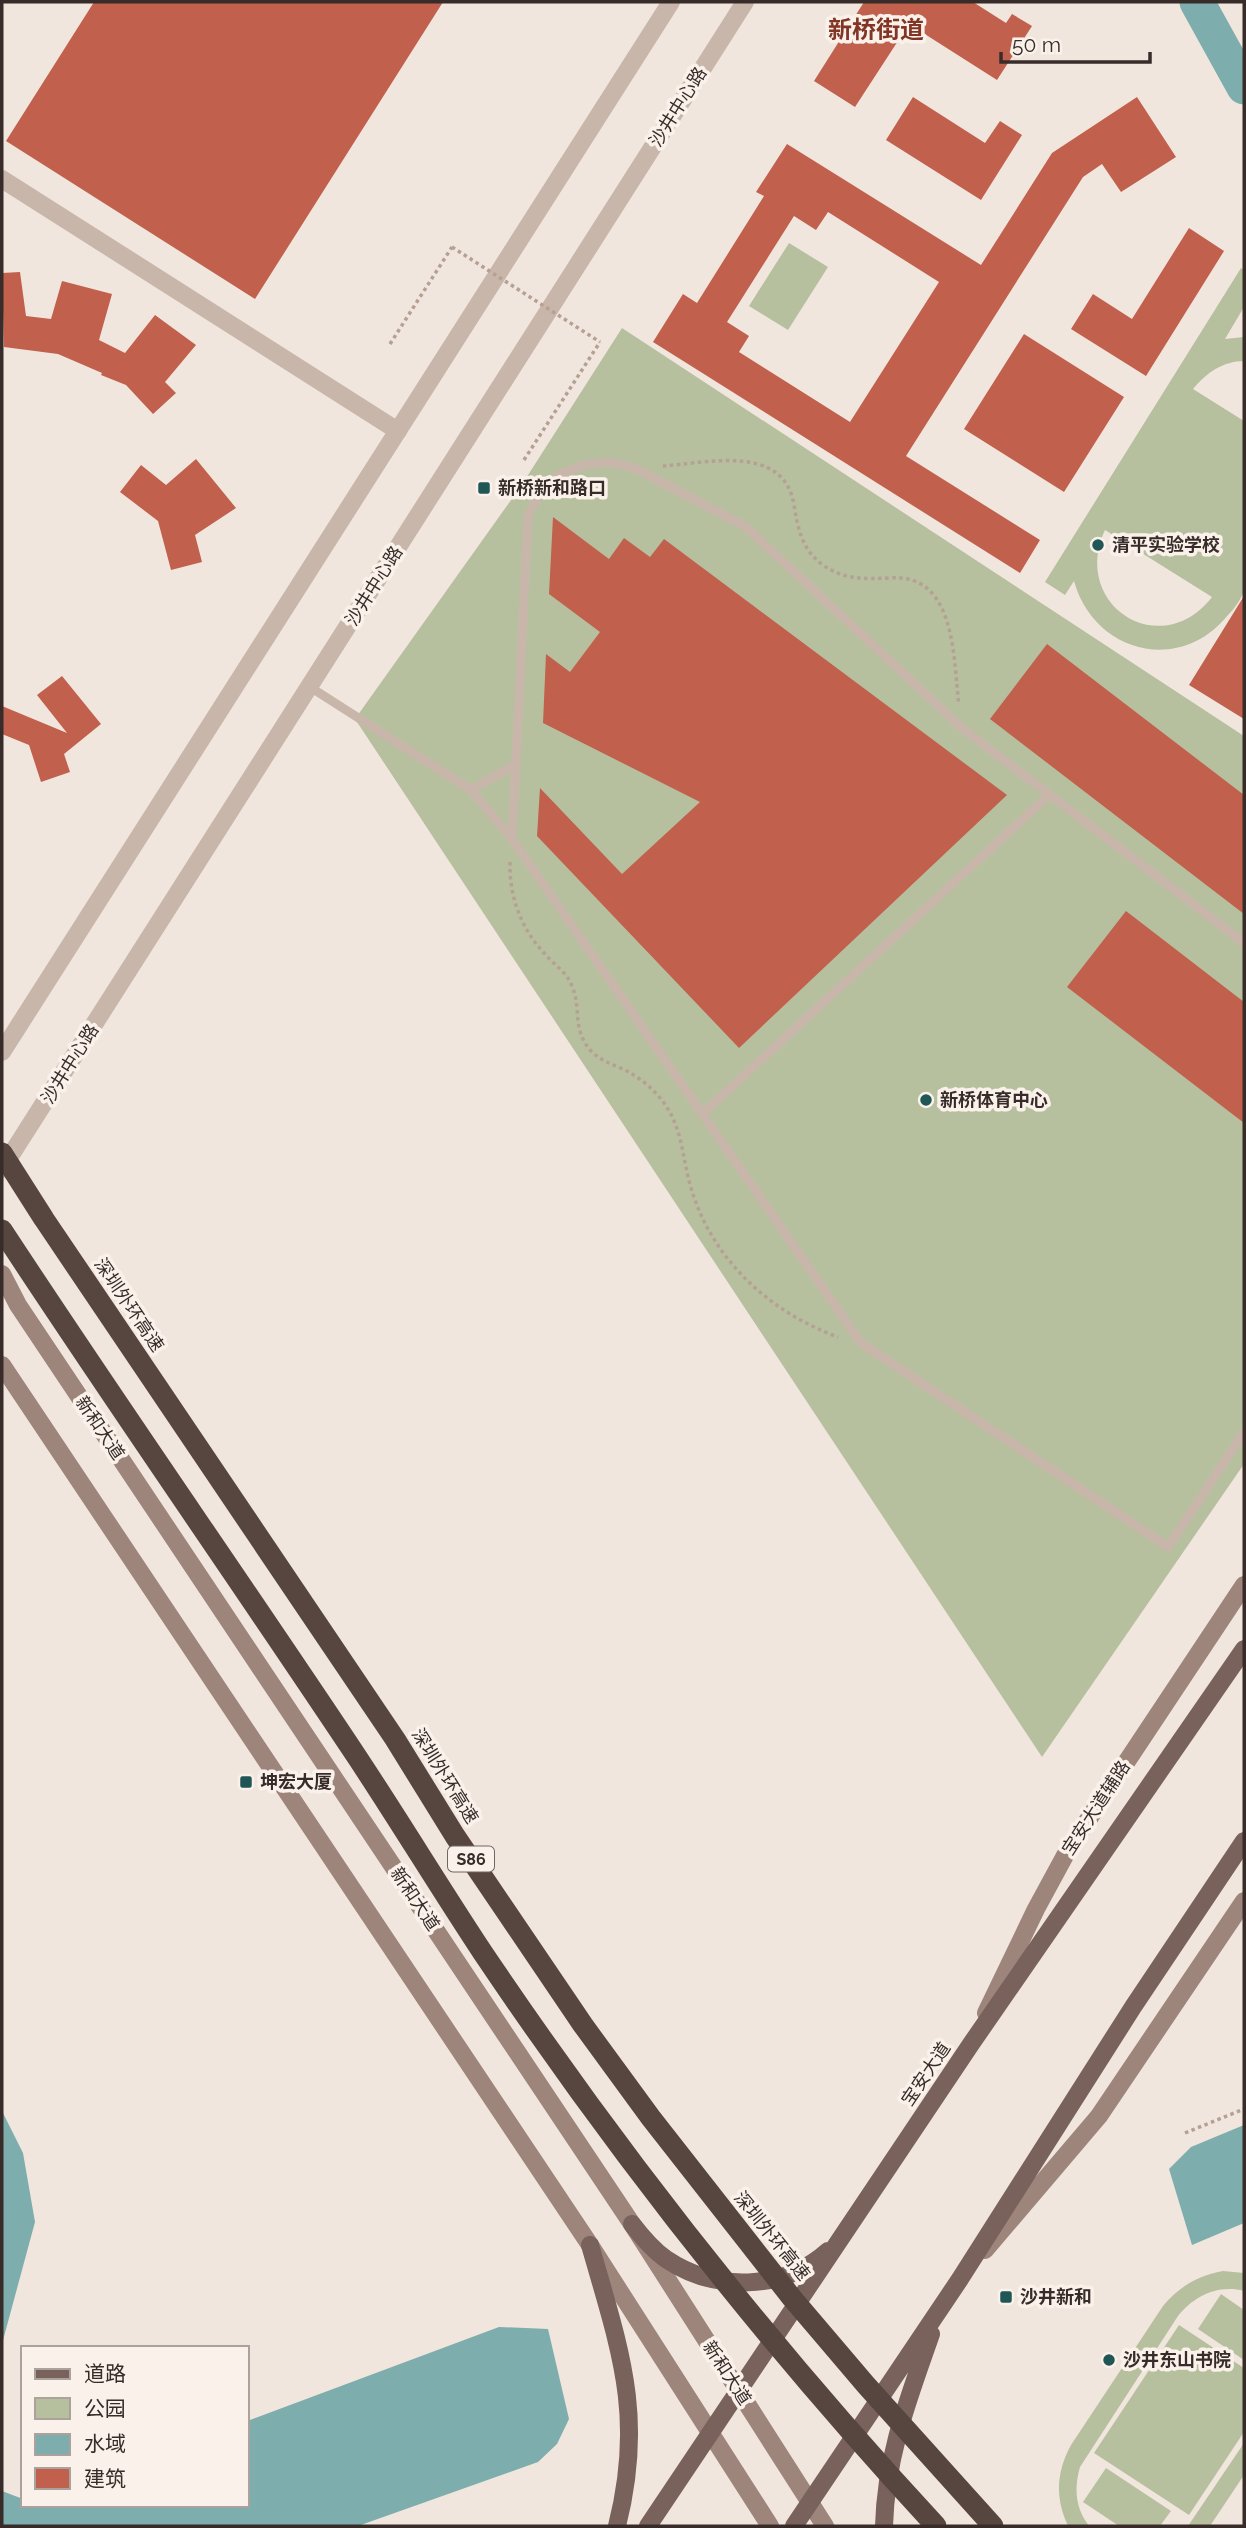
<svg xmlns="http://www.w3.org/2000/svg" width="1246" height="2528" viewBox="0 0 1246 2528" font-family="Raleway,'Noto Sans SC',sans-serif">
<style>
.green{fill:#b7c09e;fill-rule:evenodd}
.water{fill:#7dadac}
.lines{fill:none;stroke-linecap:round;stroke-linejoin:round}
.river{stroke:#7dadac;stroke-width:35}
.building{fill:#c1604c;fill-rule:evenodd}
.path{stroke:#b5a094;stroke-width:3.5;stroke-dasharray:3.5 3.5;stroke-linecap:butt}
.service{stroke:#c9b6aa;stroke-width:9}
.minor{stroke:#c9b6aa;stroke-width:18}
.tertiary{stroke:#c9b6aa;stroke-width:18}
.secondary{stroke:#9d857b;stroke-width:18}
.primary{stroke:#78625b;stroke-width:18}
.path-bridge{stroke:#b5a094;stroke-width:3.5;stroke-dasharray:3.5 3.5;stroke-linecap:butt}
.motorway-bridge{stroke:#574640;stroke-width:21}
.poi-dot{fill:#205656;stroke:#f9f1ea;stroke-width:2.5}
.labels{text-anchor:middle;stroke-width:7;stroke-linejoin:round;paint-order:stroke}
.shield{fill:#f9f1ea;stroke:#716763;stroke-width:2}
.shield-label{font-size:16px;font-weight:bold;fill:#372c29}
.street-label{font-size:18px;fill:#372c29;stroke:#f9f1ea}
.poi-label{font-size:18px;font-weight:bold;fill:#372c29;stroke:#f9f1ea;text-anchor:start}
.district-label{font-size:24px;font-weight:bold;fill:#823525;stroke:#f9f1ea}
</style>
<rect width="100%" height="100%" fill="#f1e6dd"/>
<!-- green -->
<path class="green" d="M789,243L828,267L788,330L749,306Z
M1241,268L1244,270V307L1225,339L1244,337V361C1223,361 1206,373 1193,389L1244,421C1244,464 1244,507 1244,550C1244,563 1246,582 1243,593C1240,601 1234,609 1228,615C1180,675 1094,653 1074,581L1065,595L1045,582ZM1105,530L1212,597C1161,663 1070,605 1105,530Z
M622,328L1244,736V1464L1042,1757L355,719L521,486Z
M1223,2271L1244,2273V2291C1218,2284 1194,2296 1178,2316L1080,2467C1074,2488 1075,2508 1089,2526H1068C1055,2498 1056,2473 1071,2445L1163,2306C1180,2286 1197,2276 1223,2271Z
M1221,2294L1244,2310V2360L1198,2329Z
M1179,2325L1244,2368V2432L1189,2515L1094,2453Z
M1244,2443V2475L1210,2526H1188Z
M1106,2468L1171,2511L1160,2526H1119L1083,2502Z"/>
<!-- water -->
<path class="water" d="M2,2111L23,2153L35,2222L2,2344Z
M1244,2125V2223L1192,2245L1169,2169L1191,2147Z
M499,2327L548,2329L569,2419L557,2444L538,2462L358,2526H2V2491L23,2499V2505H247V2421Z"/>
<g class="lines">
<!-- river -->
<path class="river" d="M1197,2L1244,87"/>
</g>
<!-- building -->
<path class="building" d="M94,2H443L255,299L6,141Z
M864,2H973L1006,23L1012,14L1032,26L997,80L909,24L855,107L814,81Z
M913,97L985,143L1000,121L1022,135L981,200L886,140Z
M1137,97L1176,157L1121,192L1102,164L1083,177L906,456L1040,540L1020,573L653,342L683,294L697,303L764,196L756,192L787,144L981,265L1052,153ZM828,212L939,282L850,422L739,352L749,336L727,322L794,216L816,230Z
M1189,228L1224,251L1146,376L1071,329L1093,294L1132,319Z
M20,272L26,316L51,319L62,281L112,294L99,340L125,353L155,315L196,345L165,382L176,393L153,414L126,385L101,375L102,373L58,354L4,347L2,273Z
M1024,334L1124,397L1064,492L964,429Z
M196,459L236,508L195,535L202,562L171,570L158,521L120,492L141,465L166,485Z
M553,517L609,559L624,538L650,557L664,539L1007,795L739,1048L537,836L540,788L622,874L700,802L543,723L546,654L570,672L600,632L549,594Z
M1244,596V719L1189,685Z
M1047,644L1244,795V914L990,719Z
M62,676L101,724L64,754L70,772L41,782L29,745L2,734V706L67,733L37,695Z
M1126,911L1244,1002V1123L1067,987Z"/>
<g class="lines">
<!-- path -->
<path class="path" d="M390,344L452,247
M524,460L600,342
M663,466C707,463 784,443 794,505C798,529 802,550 823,565C844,580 865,579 889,578C957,572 953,660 959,705
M510,862C509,896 521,929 545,954C554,965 567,972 572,986C582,1009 571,1028 591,1051C600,1060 611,1064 623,1069C639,1077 653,1088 664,1103C683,1129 682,1158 691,1188C712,1259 769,1312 838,1337
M1185,2133L1244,2109"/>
<!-- service -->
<path class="service" d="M310,687L471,790L512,839
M471,790L516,764
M1244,943L962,728L746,527L635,468L609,462L583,465L559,475L540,493L528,516L512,839L861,1343L1168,1547L1244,1432
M702,1114L1049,795"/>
<!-- minor -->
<path class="minor" d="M2,179L398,431"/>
<!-- tertiary -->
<path class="tertiary" d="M2,1052L671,2
M2,1169L745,2"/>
<!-- secondary -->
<path class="secondary" d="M2,1274L18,1305L632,2224L825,2526
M2,1365L590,2245L770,2526
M986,2013L1036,1909L1068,1850L1244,1585
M985,2250L1099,2116L1244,1901"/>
<!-- primary -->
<path class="primary" d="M632,2224C642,2237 653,2250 666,2259C715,2292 783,2291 828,2251
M590,2245C620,2350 645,2416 617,2526
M648,2526L971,2044L1244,1649
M794,2526L960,2279L1133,2007L1244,1841
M884,2526C886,2455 908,2400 931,2334"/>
<!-- path-bridge -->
<path class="path-bridge" d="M452,247L600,342"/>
<!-- motorway-bridge -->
<path class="motorway-bridge" d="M2,1153L44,1219L395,1739L455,1836L583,2025L651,2118L792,2298L866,2385L993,2526
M2,1230C118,1407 240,1581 357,1757C400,1822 440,1888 483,1953C619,2155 771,2348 936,2526"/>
</g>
<!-- markers -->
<g class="poi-dot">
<rect x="477" y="481" width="14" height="14" rx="3.5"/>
<circle cx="1098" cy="545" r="7"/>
<circle cx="926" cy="1100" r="7"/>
<rect x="239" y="1775" width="14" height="14" rx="3.5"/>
<rect x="999" y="2290" width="14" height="14" rx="3.5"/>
<circle cx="1109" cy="2360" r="7"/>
</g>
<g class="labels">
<!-- shield labels -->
<rect class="shield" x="448" y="1846.5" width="46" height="25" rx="5"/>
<g class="shield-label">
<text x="471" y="1865">S86</text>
</g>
<!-- street labels -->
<g class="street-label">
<text transform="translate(678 107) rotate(-58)" y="6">沙井中心路</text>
<text transform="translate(374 586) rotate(-58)" y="6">沙井中心路</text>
<text transform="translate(70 1064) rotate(-58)" y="6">沙井中心路</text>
<text transform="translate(129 1305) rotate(56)" y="6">深圳外环高速</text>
<text transform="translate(100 1428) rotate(56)" y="6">新和大道</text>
<text transform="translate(445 1776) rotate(58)" y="6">深圳外环高速</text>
<text transform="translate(1096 1808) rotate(-57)" y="6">宝安大道辅路</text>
<text transform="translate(415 1899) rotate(56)" y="6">新和大道</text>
<text transform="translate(926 2074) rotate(-56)" y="6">宝安大道</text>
<text transform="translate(772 2236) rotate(51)" y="6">深圳外环高速</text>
<text transform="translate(727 2373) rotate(57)" y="6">新和大道</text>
</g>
<!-- poi labels -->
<g class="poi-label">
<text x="498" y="494">新桥新和路口</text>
<text x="1112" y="551">清平实验学校</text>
<text x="940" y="1106">新桥体育中心</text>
<text x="260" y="1788">坤宏大厦</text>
<text x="1020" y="2303">沙井新和</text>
<text x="1123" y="2366">沙井东山书院</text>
</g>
<!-- district labels -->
<g class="district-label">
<text x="876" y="38">新桥街道</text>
</g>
</g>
<!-- border -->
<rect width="1246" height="2528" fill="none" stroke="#372c29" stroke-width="7"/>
<!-- legend -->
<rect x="21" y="2346" width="228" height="161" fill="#f9f1ea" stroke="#aba29d" stroke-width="2"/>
<rect x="35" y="2369" width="35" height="10" fill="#78625b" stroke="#aba29d" stroke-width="2"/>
<text x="84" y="2381" font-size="21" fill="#372c29">道路</text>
<rect x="35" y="2398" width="35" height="21" fill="#b7c09e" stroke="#aba29d" stroke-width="2"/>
<text x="84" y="2416" font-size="21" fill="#372c29">公园</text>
<rect x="35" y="2434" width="35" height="21" fill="#7dadac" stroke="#aba29d" stroke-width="2"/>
<text x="84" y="2451" font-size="21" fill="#372c29">水域</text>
<rect x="35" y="2468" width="35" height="21" fill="#c1604c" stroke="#aba29d" stroke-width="2"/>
<text x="84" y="2486" font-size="21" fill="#372c29">建筑</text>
<!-- scale -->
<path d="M1001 52v10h149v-10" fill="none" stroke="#372c29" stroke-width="3.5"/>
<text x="1012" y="52" font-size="21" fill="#372c29" stroke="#f9f1ea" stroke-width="5" paint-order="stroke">50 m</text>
</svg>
